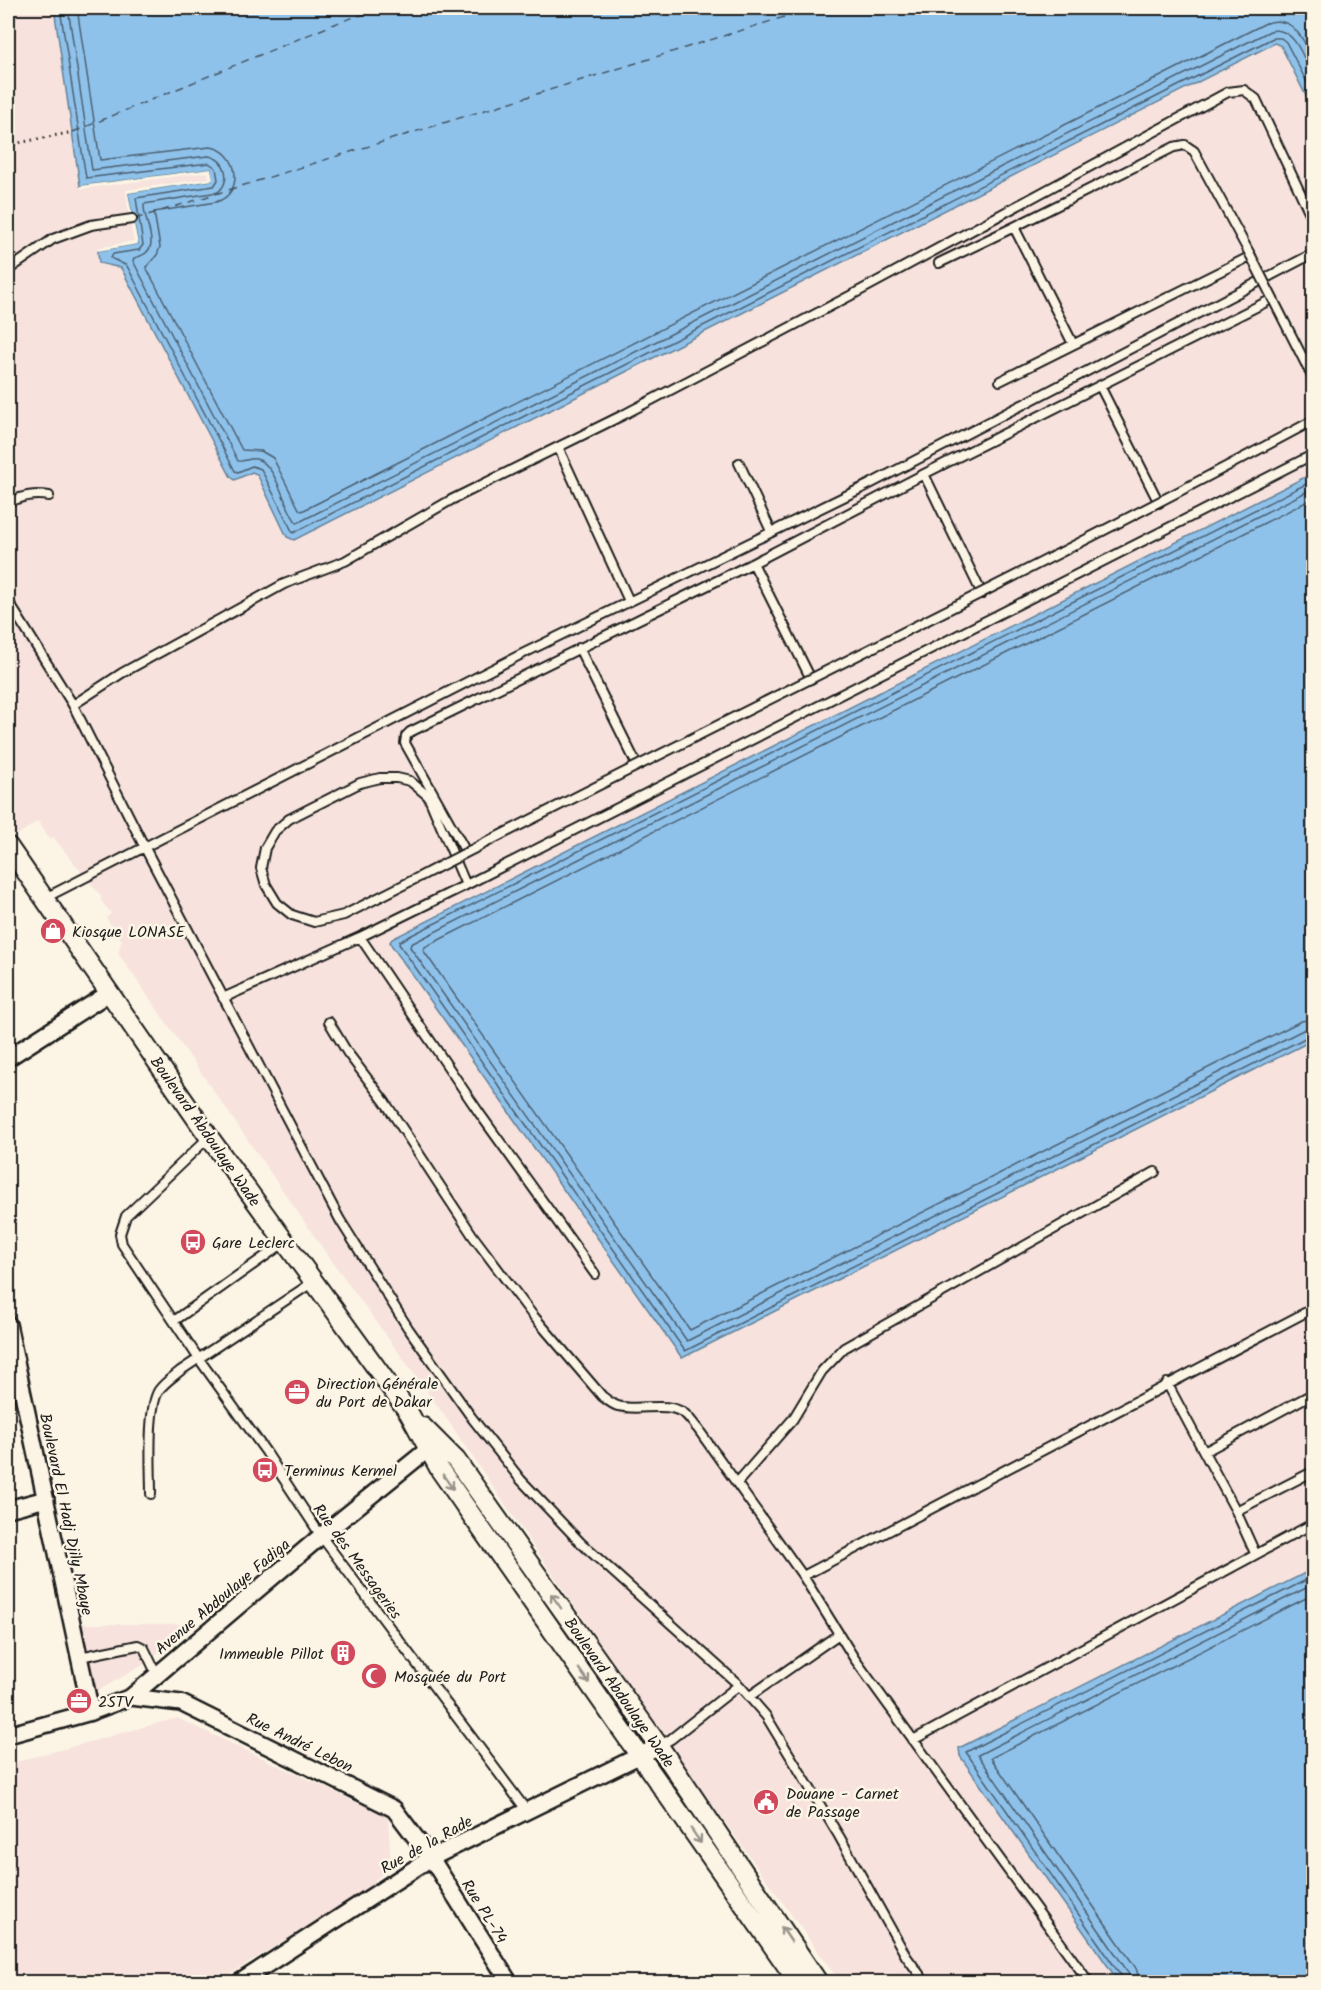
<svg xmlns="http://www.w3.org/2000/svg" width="1321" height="1990" viewBox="0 0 1321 1990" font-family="Kalam,sans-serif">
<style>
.built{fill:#f7e2dd}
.water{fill:#8fc2eb;stroke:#618098;stroke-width:1.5}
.pier{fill:#fcf5e5}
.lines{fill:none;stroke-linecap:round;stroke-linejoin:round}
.shore{stroke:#4a5e6f;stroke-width:1.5}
.ferry{stroke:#445664;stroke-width:1.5;stroke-dasharray:8 6;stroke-linecap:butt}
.service-casing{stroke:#1c1c1c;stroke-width:12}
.minor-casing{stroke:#1c1c1c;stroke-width:20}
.tertiary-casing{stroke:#1c1c1c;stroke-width:22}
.path{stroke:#1c1c1c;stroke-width:3;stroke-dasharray:1.5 4.5;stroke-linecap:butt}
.service{stroke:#fcf5e5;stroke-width:8}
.minor{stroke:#fcf5e5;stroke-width:15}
.tertiary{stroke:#fcf5e5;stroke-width:18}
.service-bridge-casing{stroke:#1c1c1c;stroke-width:12;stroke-linecap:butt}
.service-bridge{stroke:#fcf5e5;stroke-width:8}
.oneway{stroke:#97938b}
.labels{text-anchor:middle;stroke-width:5;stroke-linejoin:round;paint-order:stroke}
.poi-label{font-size:16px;fill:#1c1c1c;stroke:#fcf5e5;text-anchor:start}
.street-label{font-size:16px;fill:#1c1c1c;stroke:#fcf5e5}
</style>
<rect width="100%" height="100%" fill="#fcf5e5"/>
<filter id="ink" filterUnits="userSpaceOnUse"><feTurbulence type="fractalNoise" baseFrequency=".0167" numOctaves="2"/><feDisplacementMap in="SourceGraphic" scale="12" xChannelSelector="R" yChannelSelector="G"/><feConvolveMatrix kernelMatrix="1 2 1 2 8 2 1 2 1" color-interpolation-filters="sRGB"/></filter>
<g filter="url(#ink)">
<!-- built -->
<path class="built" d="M8,8H1313V1982H840L668,1743L444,1415L324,1250L118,953L122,940L106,918L111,913L101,901V896L53,837L50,840L38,821L16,836L8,824Z
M81,1624H192L146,1663L96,1692Z
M177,1718L388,1817L391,1865L365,1890L218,1982H8V1764Z"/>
<!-- water -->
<path class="water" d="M54,8H1313V110L1281,46L1275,43L294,540L287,537L257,474L252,472L235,480L231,477L121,268L99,263L98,251L138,244L128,193L212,180L211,169L80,186Z
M1313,473V1040L682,1358L392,946L390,942L392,939Z
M1313,1569V1982H1119L960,1756L959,1748Z"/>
<!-- pier -->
<path class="pier" d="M211,169L213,180L128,193L138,244L98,251L97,248L134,241L129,220L126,190L209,178L208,172L81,189L80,186Z"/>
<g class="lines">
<!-- shore -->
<path class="shore" d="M60,8L86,178L209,163L216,168L218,180L214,186L136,198L143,245L139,250L113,254L111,258L127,266L235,471L238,472L252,466L261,469L293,533L1273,38H1281L1286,42L1314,96
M68,8L92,170L208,156C226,158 232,181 218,192L144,204C143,225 166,251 134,258L133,261L238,461C244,462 249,458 256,459C277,463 284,509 297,523L1270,31C1295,24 1305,62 1314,80
M77,8L100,160L210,147C239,150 245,194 216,202L154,212L160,247L157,255L146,267L242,450L261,451L273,458L299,509L302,511L1266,23C1294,14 1303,40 1314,60
M1314,480L400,941L399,944L685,1351L1309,1036L1314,1035
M1314,488L411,944L410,947L687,1341L1305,1029L1314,1028
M1314,498L425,947L423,950L690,1330L1301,1021L1314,1019
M1123,1982L1122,1977L966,1752L1314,1576
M1131,1982L1128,1972L978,1755L1314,1584
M1140,1982L1136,1968L991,1758L1314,1594"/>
<!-- ferry -->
<path class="ferry" d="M73,132L342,21L384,8
M135,219L813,8"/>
<!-- service casing -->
<g class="service-casing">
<path id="service" d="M1014,227L1073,344
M8,232L10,258L8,265
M939,263L1014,227L1174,147L1185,145
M8,270L53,239L91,225L132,219
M1000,381L1251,256
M1100,386L1159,503
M558,447L629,601
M739,463L771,531
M924,474L982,594
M8,502C22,497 33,493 49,496
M753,563L811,679
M8,601L73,705L145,848L340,1220L408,1328L472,1418L521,1480L581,1543L739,1685L766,1716L839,1836L906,1956L925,1982
M579,648L637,765
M73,705L122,673L284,584L345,561L451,500L623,415L863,289L1228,92L1244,90L1256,99L1314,222
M466,852L405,743L406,736L410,732L753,563L924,474L1272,299
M419,877L344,915L314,922L292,915L277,903L266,885L261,868L265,848L275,831L289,819L360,783L380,778H397L410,781L428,796L466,885
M45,898L518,656L868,485L1314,253
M360,937L480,1114L595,1274
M223,998L360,937L466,885L1314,454
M329,1022L347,1052L385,1102L473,1236L531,1313L602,1396C607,1400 613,1405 618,1406C640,1412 666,1400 685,1414C690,1418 694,1425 698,1429L803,1576L1314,1308
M209,1137L126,1216L120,1234L122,1244L199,1359L266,1452L321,1536L527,1811
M174,1321L285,1242
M1167,1383L1204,1452
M737,1483L793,1419L822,1371L844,1348L1155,1172
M151,1494C151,1470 147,1408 159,1390C165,1382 173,1377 180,1371L313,1282
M1236,1511L1314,1471
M1255,1553L1236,1511L1204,1452L1314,1393
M803,1576L854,1658L1089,1982
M80,1657L138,1645L144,1648L157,1675
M750,1696L839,1634
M913,1740L1314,1523
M659,1746L671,1739L739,1685"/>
</g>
<!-- minor casing -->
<g class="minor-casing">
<path id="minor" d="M8,1058L109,993
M8,1324L91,1712
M8,1509L46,1499
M131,1697L181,1703L394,1809L431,1858L509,1982
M8,1735L91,1712L131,1697L321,1536L437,1442
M240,1982L431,1858L659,1746"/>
</g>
<!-- tertiary casing -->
<g class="tertiary-casing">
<path id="tertiary" d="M8,846L209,1137L409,1413L440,1470L798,1982
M423,1427L456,1460L659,1746L818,1982"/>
</g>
<!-- path -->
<path class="path" d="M8,145L73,132"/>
<!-- service -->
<use href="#service" class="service"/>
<!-- minor -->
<use href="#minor" class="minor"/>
<!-- tertiary -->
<use href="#tertiary" class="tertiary"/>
<!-- service-bridge casing -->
<g class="service-bridge-casing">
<path id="service-bridge" d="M1185,145L1194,151L1251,256L1314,380
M419,877C717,723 1018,579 1314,420"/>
</g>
<!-- service-bridge -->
<use href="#service-bridge" class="service-bridge"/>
</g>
<!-- one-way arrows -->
<defs><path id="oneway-shaft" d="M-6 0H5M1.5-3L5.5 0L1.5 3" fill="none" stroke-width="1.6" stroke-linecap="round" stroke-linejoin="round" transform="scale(1.5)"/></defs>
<g class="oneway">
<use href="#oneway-shaft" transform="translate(448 1482) rotate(55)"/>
<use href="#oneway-shaft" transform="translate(556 1601) rotate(-125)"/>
<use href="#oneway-shaft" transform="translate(584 1676) rotate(55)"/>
<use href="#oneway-shaft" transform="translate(696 1836) rotate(55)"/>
<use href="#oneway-shaft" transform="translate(786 1934) rotate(-124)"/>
</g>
</g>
<!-- icons -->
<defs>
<g id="shop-disc" transform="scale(1.35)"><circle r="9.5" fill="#d1495b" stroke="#fcf5e5"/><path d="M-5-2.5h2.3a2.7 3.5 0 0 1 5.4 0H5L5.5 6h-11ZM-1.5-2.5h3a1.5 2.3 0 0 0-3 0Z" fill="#fff"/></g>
<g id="bus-disc" transform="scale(1.35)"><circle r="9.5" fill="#d1495b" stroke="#fcf5e5"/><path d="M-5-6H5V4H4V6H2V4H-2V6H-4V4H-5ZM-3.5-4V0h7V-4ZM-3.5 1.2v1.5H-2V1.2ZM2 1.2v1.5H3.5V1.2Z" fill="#fff"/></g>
<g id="office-disc" transform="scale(1.35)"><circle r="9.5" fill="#d1495b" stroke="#fcf5e5"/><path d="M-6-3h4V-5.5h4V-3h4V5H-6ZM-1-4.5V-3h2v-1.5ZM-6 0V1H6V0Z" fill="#fff"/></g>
<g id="building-disc" transform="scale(1.35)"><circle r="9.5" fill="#d1495b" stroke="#fcf5e5"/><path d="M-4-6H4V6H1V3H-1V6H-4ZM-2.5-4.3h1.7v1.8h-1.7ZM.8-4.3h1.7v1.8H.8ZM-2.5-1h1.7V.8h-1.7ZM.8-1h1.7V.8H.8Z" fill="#fff"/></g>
<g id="mosque-disc" transform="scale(1.35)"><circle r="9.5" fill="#d1495b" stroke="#fcf5e5"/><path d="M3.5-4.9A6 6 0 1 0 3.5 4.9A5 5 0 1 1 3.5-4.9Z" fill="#fff"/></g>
<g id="civic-disc" transform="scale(1.35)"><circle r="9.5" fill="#d1495b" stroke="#fcf5e5"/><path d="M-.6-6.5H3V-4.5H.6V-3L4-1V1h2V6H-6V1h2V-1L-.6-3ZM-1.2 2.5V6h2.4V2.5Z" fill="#fff"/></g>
</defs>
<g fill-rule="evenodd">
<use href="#shop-disc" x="53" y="931"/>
<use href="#bus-disc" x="193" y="1242"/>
<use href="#office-disc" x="297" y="1392"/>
<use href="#bus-disc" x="265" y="1470"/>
<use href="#building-disc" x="343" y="1653"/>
<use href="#mosque-disc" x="374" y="1676"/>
<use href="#office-disc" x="79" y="1701"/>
<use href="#civic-disc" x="766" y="1802"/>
</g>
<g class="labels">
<!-- poi labels -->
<g class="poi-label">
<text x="72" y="937">Kiosque LONASE</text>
<text x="212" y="1248">Gare Leclerc</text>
<text x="316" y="1389">Direction Générale<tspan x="316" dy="18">du Port de Dakar</tspan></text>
<text x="284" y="1476">Terminus Kermel</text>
<text x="324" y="1659" text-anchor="end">Immeuble Pillot</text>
<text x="394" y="1682">Mosquée du Port</text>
<text x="98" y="1707">2STV</text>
<text x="786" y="1799">Douane - Carnet<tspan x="786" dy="18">de Passage</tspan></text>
</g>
<!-- street labels -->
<g class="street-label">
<text transform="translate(206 1131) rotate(55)" y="6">Boulevard Abdoulaye Wade</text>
<text transform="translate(67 1514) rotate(78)" y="6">Boulevard El Hadj Djily Mbaye</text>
<text transform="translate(358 1561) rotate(54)" y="6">Rue des Messageries</text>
<text transform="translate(222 1596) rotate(-40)" y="6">Avenue Abdoulaye Fadiga</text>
<text transform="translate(620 1692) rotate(55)" y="6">Boulevard Abdoulaye Wade</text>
<text transform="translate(300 1742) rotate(26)" y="6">Rue André Lebon</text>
<text transform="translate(426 1844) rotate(-29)" y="6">Rue de la Rade</text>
<text transform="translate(485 1911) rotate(58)" y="6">Rue PL-74</text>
</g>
</g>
<!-- margin -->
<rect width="1321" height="1990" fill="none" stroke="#fcf5e5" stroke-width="30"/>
<rect x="15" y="15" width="1291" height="1960" fill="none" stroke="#1c1c1c" stroke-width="2" filter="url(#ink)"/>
</svg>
